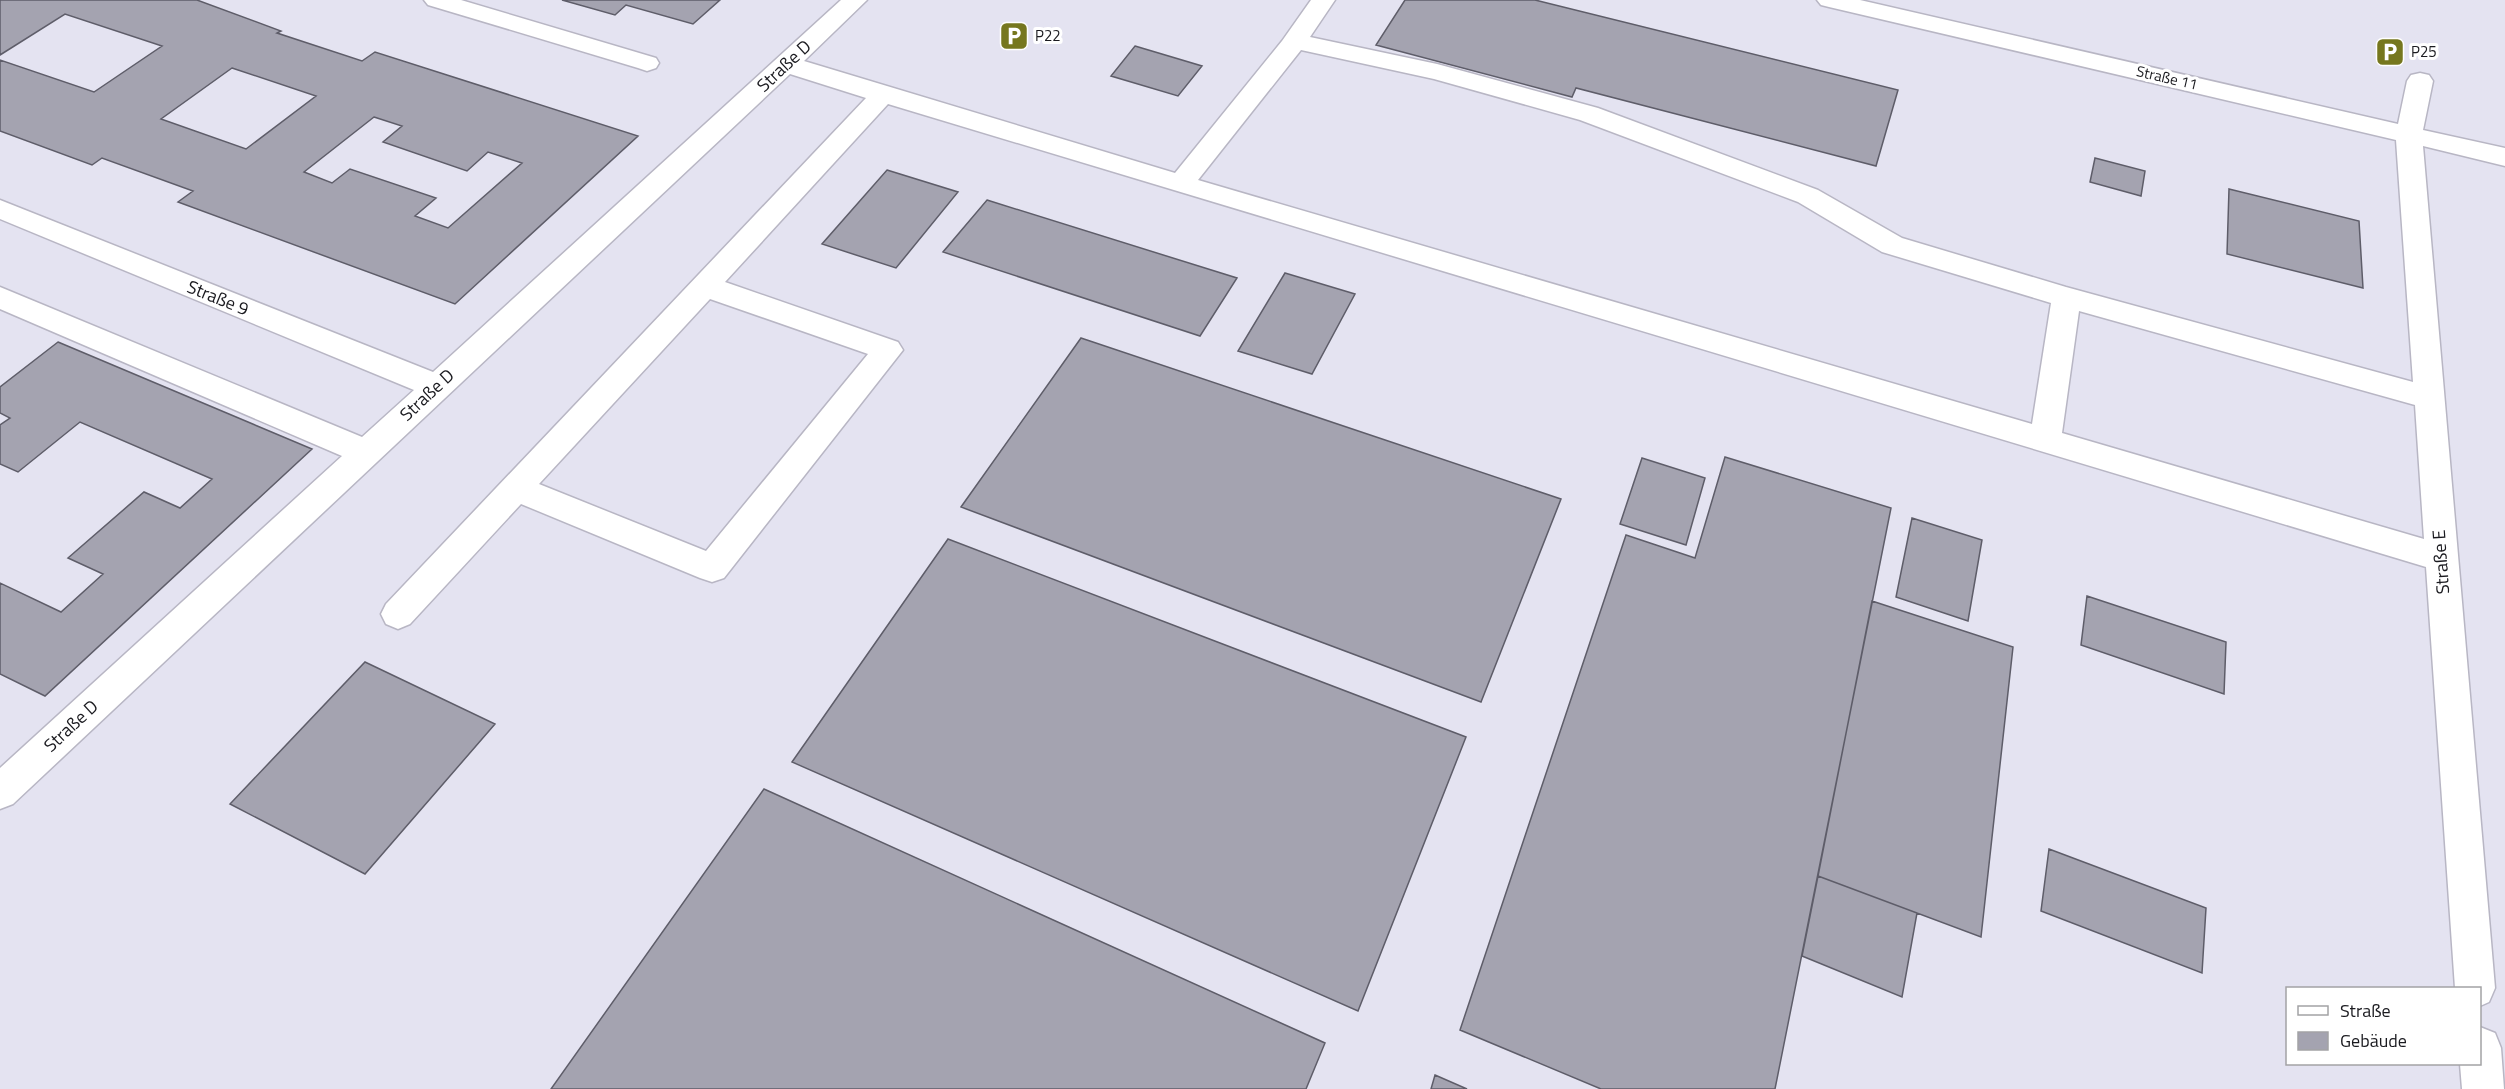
<svg xmlns="http://www.w3.org/2000/svg" width="2505" height="1089" viewBox="0 0 2505 1089" font-family="'Titillium Web',sans-serif">
<style>
.building{fill:#a4a3b0;stroke:#5e5d69;stroke-width:1.5;fill-rule:evenodd}
.lines{fill:none;stroke-linecap:round;stroke-linejoin:round}
.minor-casing{stroke:#b8b6c4;stroke-width:3}
.minor{fill:#fff;fill-rule:evenodd}
.labels{text-anchor:middle;stroke-width:6;stroke-linejoin:round;paint-order:stroke}
.far-poi-label{font-size:15px;fill:#1a1a1f;stroke:#fff;text-anchor:start}
.far-street-label{font-size:15px;fill:#1a1a1f;stroke:#fff}
.street-label{font-size:18px;fill:#1a1a1f;stroke:#fff}
</style>
<rect width="100%" height="100%" fill="#e4e3f1"/>
<!-- building -->
<path class="building" d="M0,0H197L281,31L277,33L362,61L375,52L638,136L455,304L178,202L193,191L102,158L92,165L0,131V60L94,92L162,46L65,14L0,55ZM232,68L316,96L246,149L161,119ZM374,117L402,126L383,142L467,171L488,152L522,163L448,228L415,216L436,198L350,169L332,183L304,172Z
M562,0H720L693,24L626,5L615,15Z
M1405,0H1535L1898,90L1876,166L1576,88L1572,97L1376,45Z
M1135,46L1202,66L1178,96L1111,76Z
M2095,158L2145,171L2141,196L2090,182Z
M887,170L958,192L896,268L822,244Z
M2229,189L2359,221L2363,288L2227,254Z
M987,200L1237,278L1200,336L943,252Z
M1285,273L1355,294L1312,374L1238,351Z
M1081,338L1561,499L1481,702L961,507Z
M58,342L312,449L45,696L0,674V583L61,612L103,574L68,558L144,492L180,508L212,479L80,422L18,472L0,464V425L10,418L0,413V387Z
M1725,457L1891,508L1775,1089H1601L1460,1030L1626,535L1695,558Z
M1642,458L1705,478L1686,545L1620,524Z
M1912,518L1982,540L1968,621L1896,597Z
M948,539L1466,737L1358,1011L792,762Z
M2087,596L2226,642L2224,694L2081,645Z
M1872,601L2013,647L1981,937L1818,876Z
M365,662L495,724L365,874L230,804Z
M764,789L1325,1043L1306,1089H551Z
M2049,849L2206,908L2202,973L2041,911Z
M1818,876L1917,913L1902,997L1802,956Z
M1435,1075L1467,1089H1431Z"/>
<g class="lines">
<!-- minor casing -->
<g class="minor-casing">
<path id="minor" d="M424,0H461L656,58L659,63L656,68L647,71L638,68L428,5Z
M841,0H867L804,61L1175,173L1282,41L1311,0H1335L1310,37L1437,64L1598,108L1818,190L1902,238L2066,287L2413,382L2396,140L1829,7L1821,5L1817,0H1860L2398,124L2407,81L2411,75L2420,73L2429,75L2433,81L2423,130L2505,148V166L2423,146L2495,988L2489,1002L2480,1006V988H2455L2426,567L888,104L725,282L898,342L903,350L724,578L712,582L700,578L521,504L410,624L398,629L386,624L381,614L386,604L866,98L790,74L13,804L0,809V768L342,456L0,309V287L362,437L414,390L0,219V200L433,372ZM1301,50L1434,79L1580,120L1798,202L1882,252L2051,303L2032,424L1198,180ZM710,299L868,354L706,551L539,484ZM2079,311L2415,405L2424,539L2062,433Z
M2480,1027L2495,1033L2501,1048L2504,1089H2462L2460,1064H2480Z"/>
</g>
<!-- minor -->
<use href="#minor" class="minor"/>
</g>
<!-- icons -->
<defs>
<g id="parking-square" transform="scale(1.5)"><rect x="-9" y="-9" width="18" height="18" rx="4" fill="#76771e" stroke="#fff"/><path d="M-3.5-5.5H1a3.5 3.5 0 0 1 0 7H-1V5.5H-3.5ZM-1-3.4V-.6H.8a1.4 1.4 0 0 0 0-2.8Z" fill="#fff"/></g>
</defs>
<g fill-rule="evenodd">
<use href="#parking-square" x="1014" y="36"/>
<use href="#parking-square" x="2390" y="52"/>
</g>
<g class="labels">
<!-- far-poi labels -->
<g class="far-poi-label">
<text x="1035" y="41">P22</text>
<text x="2411" y="57">P25</text>
</g>
<!-- far-street labels -->
<g class="far-street-label">
<text transform="translate(2167 78) rotate(13)" y="5">Straße 11</text>
</g>
<!-- street labels -->
<g class="street-label">
<text transform="translate(784 66) rotate(-43)" y="6">Straße D</text>
<text transform="translate(218 298) rotate(22)" y="6">Straße 9</text>
<text transform="translate(427 395) rotate(-43)" y="6">Straße D</text>
<text transform="translate(2441 562) rotate(-94)" y="6">Straße E</text>
<text transform="translate(71 726) rotate(-43)" y="6">Straße D</text>
</g>
</g>
<!-- legend -->
<rect x="2286" y="987" width="195" height="78" fill="#ffffff" stroke="#a3a3a5" stroke-width="1.5"/>
<rect x="2298" y="1006" width="30" height="9" fill="#ffffff" stroke="#a3a3a5" stroke-width="1.5"/>
<text x="2340" y="1017" font-size="18" fill="#1a1a1f">Straße</text>
<rect x="2298" y="1032" width="30" height="18" fill="#a4a3b0" stroke="#a3a3a5" stroke-width="1.5"/>
<text x="2340" y="1047" font-size="18" fill="#1a1a1f">Gebäude</text>
</svg>
